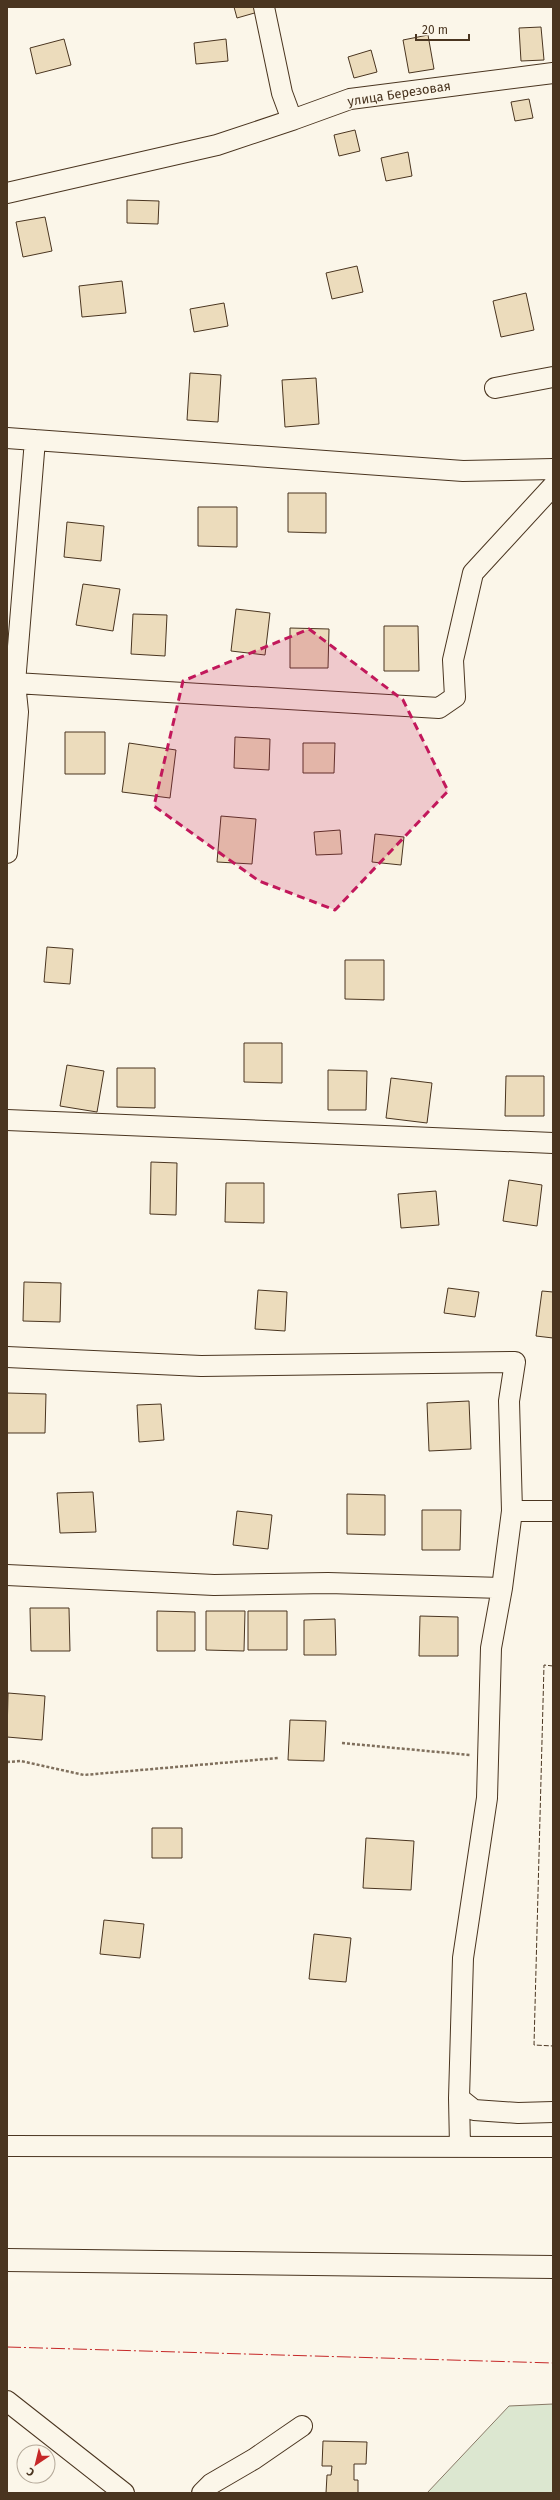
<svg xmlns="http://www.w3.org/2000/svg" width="560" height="2500" viewBox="0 0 560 2500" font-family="'Fira Sans',sans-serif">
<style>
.green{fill:#dce7d0;stroke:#887966}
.building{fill:#ecdcbc;stroke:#4a3520}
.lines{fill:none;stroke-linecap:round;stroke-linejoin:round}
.minor-casing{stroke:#4a3520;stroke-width:22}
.major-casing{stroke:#4a3520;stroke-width:24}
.path{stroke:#7f6f5c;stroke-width:2.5;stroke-dasharray:3 2;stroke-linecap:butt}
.minor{stroke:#fbf6e9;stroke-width:20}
.major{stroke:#fbf6e9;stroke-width:22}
.fence{stroke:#4a3520;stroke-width:1;stroke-dasharray:5 2;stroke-linecap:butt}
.power{stroke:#c62828;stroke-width:1;stroke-dasharray:14 3 2 3;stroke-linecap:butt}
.marked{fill:#c2185b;fill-opacity:0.2;stroke:#c2185b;stroke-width:3;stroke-dasharray:8 5;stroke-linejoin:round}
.labels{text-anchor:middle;stroke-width:3;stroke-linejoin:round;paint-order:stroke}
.street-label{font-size:13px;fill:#4a3520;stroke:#fbf6e9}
</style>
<rect width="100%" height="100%" fill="#fbf6e9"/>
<!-- green -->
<path class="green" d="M553,2404V2493H427L509,2406Z"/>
<!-- building -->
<path class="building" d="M234,7H257L258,12L237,18Z
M541,27L544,60L521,61L519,28Z
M428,35L434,69L409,73L403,40Z
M64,39L71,65L36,74L30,48Z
M226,39L228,61L196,64L194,43Z
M371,50L377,72L354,78L348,57Z
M529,99L533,118L515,121L511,102Z
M355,130L360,151L339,156L334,135Z
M408,152L412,176L386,181L381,158Z
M127,200L159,201L158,224L127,223Z
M45,217L52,251L23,257L16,222Z
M357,266L363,292L332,299L326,273Z
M122,281L126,313L82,317L79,286Z
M526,293L534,330L501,337L493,301Z
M224,303L228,326L194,332L190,309Z
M190,373L221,375L218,422L187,420Z
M316,378L319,424L285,427L282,380Z
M288,493H326V533L288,532Z
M198,507H237V547L198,546Z
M67,522L104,526L101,561L64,557Z
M83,584L120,589L113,631L76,625Z
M236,609L270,613L265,655L231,651Z
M133,614L167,615L165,656L131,654Z
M384,626H418L419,671H384Z
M290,628L329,629L328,668H290Z
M65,732H105V774H65Z
M235,737L270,739L269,770L234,768Z
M129,743L176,750L170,798L122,792Z
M303,743H335L334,773H303Z
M221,816L256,819L252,864L217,862Z
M340,830L342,854L316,855L314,832Z
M375,834L404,837L401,865L372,862Z
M47,947L73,949L70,984L44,982Z
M345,960H384V1000L345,999Z
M244,1043H282V1083L244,1082Z
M67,1065L104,1071L97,1112L60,1106Z
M117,1068H155V1108L117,1107Z
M328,1070L367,1071L366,1110H328Z
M506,1076H544V1116H505Z
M391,1078L432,1083L427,1123L386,1118Z
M151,1162L177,1163L176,1215L150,1214Z
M509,1180L542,1185L537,1226L503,1221Z
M226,1183H264V1223L225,1222Z
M436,1191L439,1225L401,1228L398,1194Z
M24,1282L61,1283L60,1322L23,1321Z
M448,1288L479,1292L475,1317L444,1313Z
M258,1290L287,1292L285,1331L255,1329Z
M542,1291L553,1292V1338L536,1336Z
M7,1393L46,1394L45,1433H7Z
M469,1401L471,1449L429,1451L427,1403Z
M161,1404L164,1440L139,1442L137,1405Z
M93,1492L96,1532L60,1533L57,1493Z
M347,1494L385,1495V1535L347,1534Z
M422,1510H461L460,1550H422Z
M237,1511L272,1515L268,1549L233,1545Z
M30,1608H69L70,1651H31Z
M157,1611L195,1612V1651H157Z
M206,1611H245L244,1651L206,1650Z
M248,1611H287V1650H248Z
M420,1616L458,1617V1656H419Z
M335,1619L336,1655H304V1620Z
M8,1693L45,1696L42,1740L7,1737Z
M290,1720L326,1721L324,1761L288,1760Z
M152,1828H182V1858H152Z
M366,1838L414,1841L411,1890L363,1888Z
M104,1920L144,1924L140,1958L100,1954Z
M314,1934L351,1938L346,1982L309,1979Z
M323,2441L367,2442L366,2464H354V2480H358V2493H326L327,2475H331L332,2466H322Z"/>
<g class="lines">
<!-- minor casing -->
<g class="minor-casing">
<path id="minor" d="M264,7L282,93L292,120L350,99L553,73
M7,193L217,145L292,120
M495,388L553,377
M7,438L463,471L553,469
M35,440L15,683L439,708L455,697L453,660L473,573L553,486
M7,683H15L18,712L7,853
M7,1120L553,1143
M7,1357L201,1366L515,1362L509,1401L512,1511L502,1588L328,1583L214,1585L7,1575
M512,1511H553
M502,1588L491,1648L487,1798L463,1958L459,2098L474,2110L518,2113L553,2112
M459,2098L460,2146
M7,2146L553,2147
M7,2401L124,2493
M202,2493L211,2484L254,2459L302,2426"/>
</g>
<!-- major casing -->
<g class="major-casing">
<path id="major" d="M7,2260L553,2267"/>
</g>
<!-- path -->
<path class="path" d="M342,1743L470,1755
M7,1762L21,1761L84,1775L278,1758"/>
<!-- minor -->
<use href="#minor" class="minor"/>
<!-- major -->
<use href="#major" class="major"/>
<!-- fence -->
<path class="fence" d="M553,1666L544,1665L534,2045L553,2046"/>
<!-- power -->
<path class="power" d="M7,2347L553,2363"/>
</g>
<!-- marked area -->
<path class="marked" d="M309,629L403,700L448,791L335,910L259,881L154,806L183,681Z"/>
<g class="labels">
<!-- street labels -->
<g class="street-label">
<text transform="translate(399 93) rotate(-9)" y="5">улица Березовая</text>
</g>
</g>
<!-- border -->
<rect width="560" height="2500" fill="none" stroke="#4a3520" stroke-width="16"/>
<!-- north arrow -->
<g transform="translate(36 2464) rotate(215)"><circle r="19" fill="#fbf6e9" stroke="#b4a999"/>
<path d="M0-3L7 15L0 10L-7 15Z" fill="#c62828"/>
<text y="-6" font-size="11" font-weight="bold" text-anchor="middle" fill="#4a3520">С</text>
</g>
<!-- scale -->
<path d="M416 34v6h53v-6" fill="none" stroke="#4a3520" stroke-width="2"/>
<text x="422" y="34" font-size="12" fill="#4a3520" stroke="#fbf6e9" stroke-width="3" paint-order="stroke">20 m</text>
</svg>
